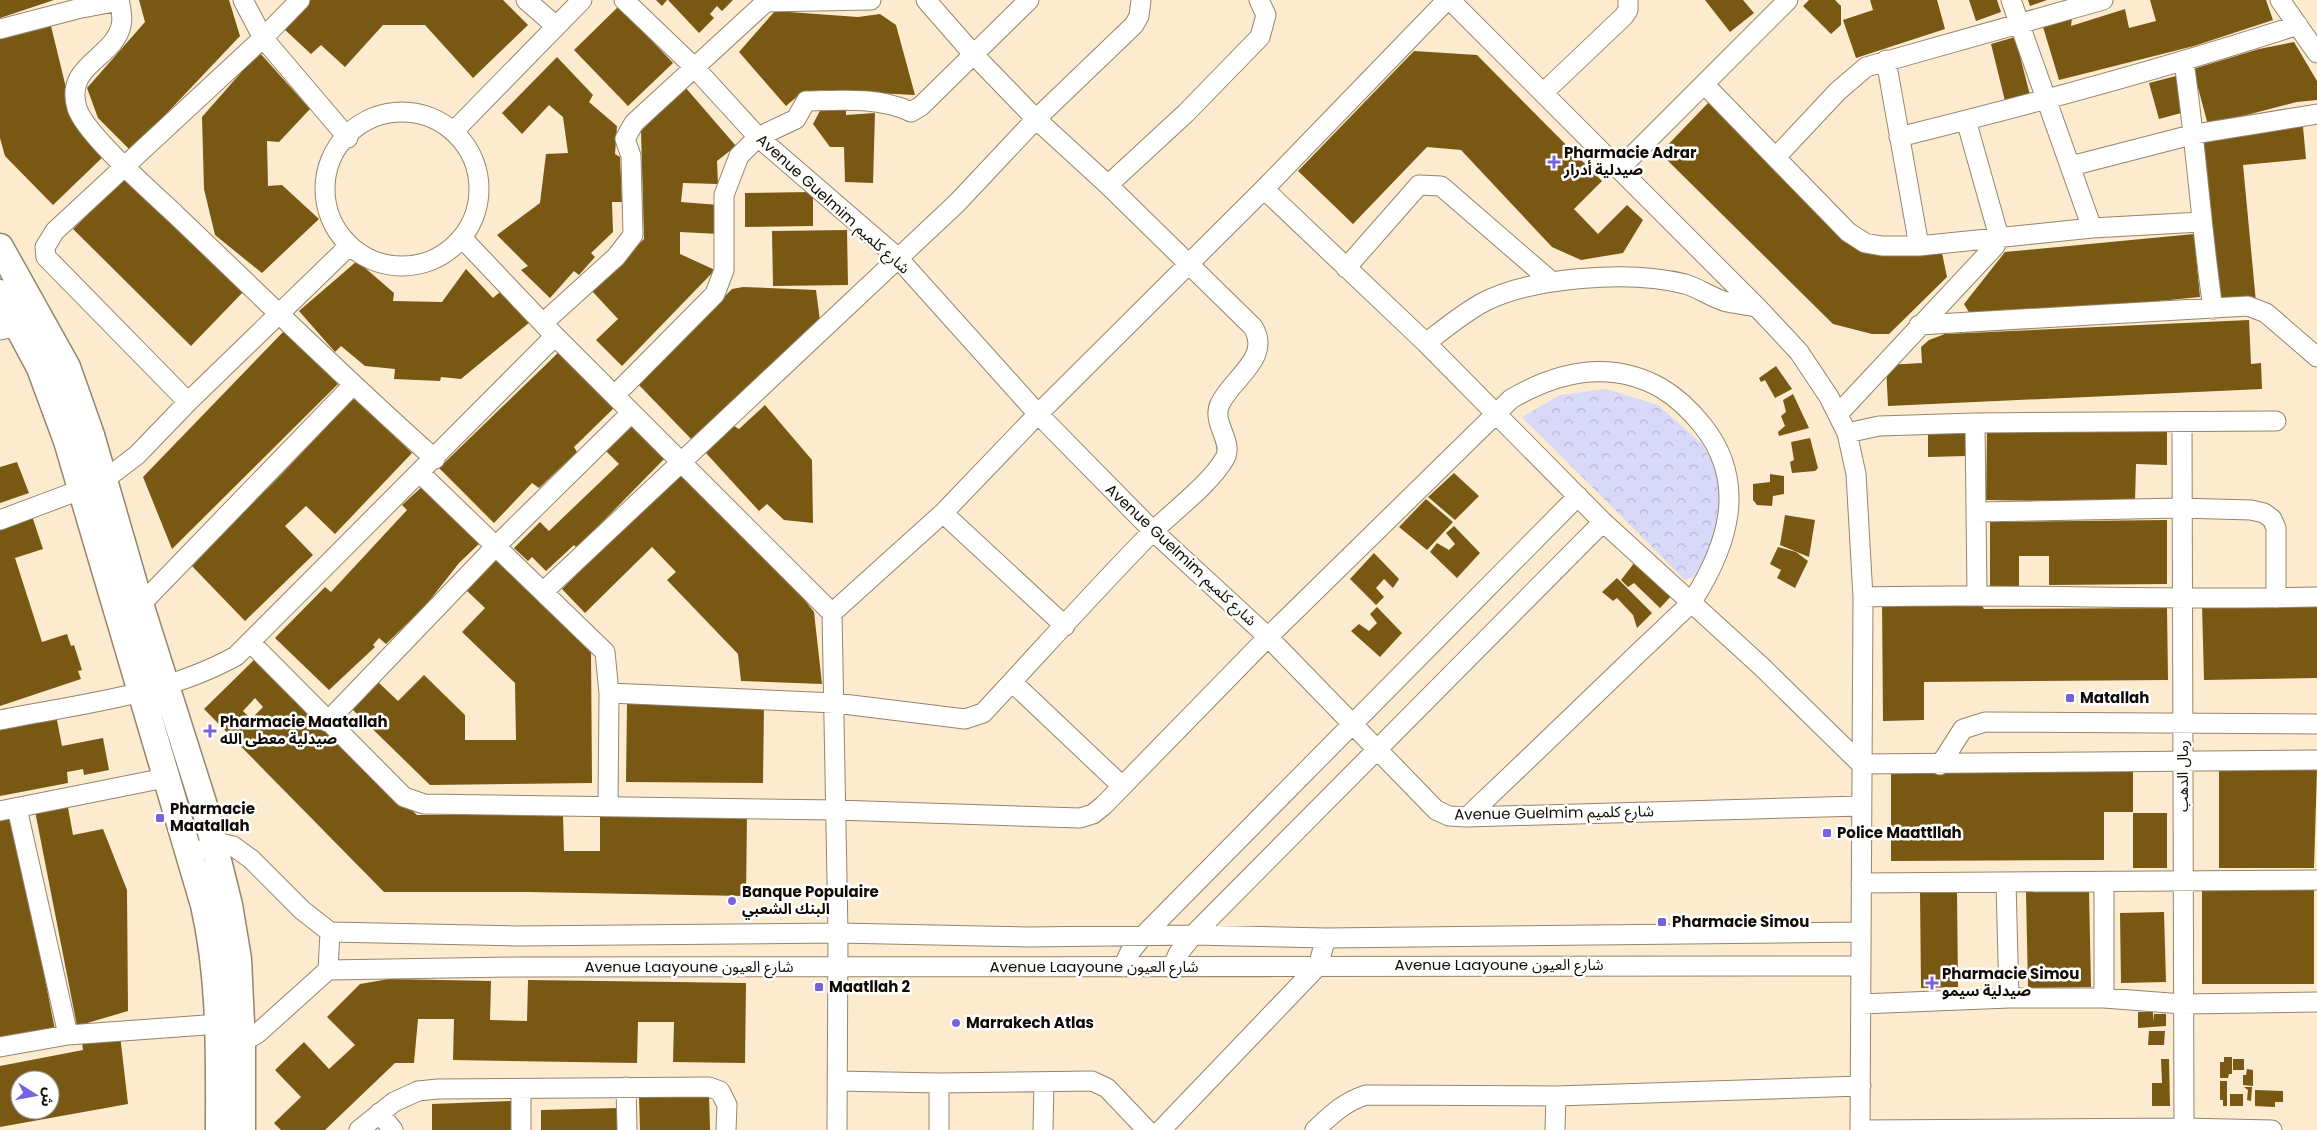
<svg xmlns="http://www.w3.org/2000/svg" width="2317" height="1130" viewBox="0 0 2317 1130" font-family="Poppins,'Noto Sans Arabic',sans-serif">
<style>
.forest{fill:url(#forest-crowns)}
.building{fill:#785813;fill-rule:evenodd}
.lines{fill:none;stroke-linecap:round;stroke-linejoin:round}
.street-casing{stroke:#95856b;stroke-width:21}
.secondary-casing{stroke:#95856b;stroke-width:29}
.street{stroke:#fff;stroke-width:19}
.secondary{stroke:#fff;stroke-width:26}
.poi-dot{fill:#7563dd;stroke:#fff;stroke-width:2}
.labels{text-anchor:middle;stroke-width:5;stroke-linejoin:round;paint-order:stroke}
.poi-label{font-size:15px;font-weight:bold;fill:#110b03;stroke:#fff;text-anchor:start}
.street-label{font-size:15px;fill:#110b03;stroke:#fff}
</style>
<defs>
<pattern id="forest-crowns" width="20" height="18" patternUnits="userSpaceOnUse" patternTransform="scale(1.25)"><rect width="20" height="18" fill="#d8d8f9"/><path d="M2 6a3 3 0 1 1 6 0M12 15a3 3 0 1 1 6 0" fill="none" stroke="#b8b8d4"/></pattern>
</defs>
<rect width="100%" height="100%" fill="#fcebce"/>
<!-- forest -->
<path class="forest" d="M1606,389L1658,405L1703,445L1725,487L1722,534L1693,577L1685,580L1522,417L1560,395Z"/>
<!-- building -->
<path class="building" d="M0,0H54L0,18Z
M139,0H229L240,36L131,151L98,118L87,88L145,22Z
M309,0H503L528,25L473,78L425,25H383L345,67L321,45L311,54L283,28Z
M656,0H667L662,6Z
M668,0H733L722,11L717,6L710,14L714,18L699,33Z
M1705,0H1743L1754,13L1730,32Z
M1809,0H1835L1841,6V25L1831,34L1803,6Z
M1870,0H1937L1945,29L1856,58L1843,20L1873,10Z
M1969,0H1997L2001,12L1976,21Z
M2028,0H2047L2030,6Z
M2150,0H2266L2273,20L2194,46L2059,80L2043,27L2072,18L2071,26L2125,9L2129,28L2156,21Z
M619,6L673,63L628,106L574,50Z
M775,11L858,17L880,14L896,25L915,95L818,90V96L800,94L786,106L739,52Z
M51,26L75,125L106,154L53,205L5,156L0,138V37Z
M2015,37L2030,95L2005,101L1991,44Z
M2294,42L2317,81V100L2297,102L2208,125L2193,69L2259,49Z
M1414,51L1477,55L1602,181L1574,209L1598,234L1627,205L1643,220L1623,253L1581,260L1552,247L1461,150L1427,147L1353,224L1298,171Z
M259,52L310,109L279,142L267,141L268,186L282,185L319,219L262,273L215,235L204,189L202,117Z
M557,57L593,95L589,102L617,126L615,154L620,157L622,202H612L613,232L591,253L595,257L579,275L574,271L550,298L521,270L528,266L497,235L540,203L546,154L568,153L563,117L549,105L522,134L502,113Z
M2176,76L2185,112L2159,119L2149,83Z
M685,87L736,146L717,161L718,184L683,183L681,202L719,205V234L680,232V254L715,270L622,366L596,340L618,319L592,291L644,239L641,131Z
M1710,101L1873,252L1942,253L1947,277L1889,334H1872L1833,324L1660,153Z
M822,107H846V115L875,113L873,183L845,182L844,147H830L813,124Z
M2297,124L2303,127L2306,159L2243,165L2256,302L2217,306L2200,134Z
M126,177L245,290L191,346L73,229Z
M813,192V226L745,227V193Z
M847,230L848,285L773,286L772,231Z
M2194,234L2200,297L1973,319L1964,304L2005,252Z
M357,261L394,293L393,301L442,302L466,269L493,298L501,291L530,322L461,379L441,377L440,381L394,379L395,369L365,366L341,346L335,352L299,311Z
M743,287L816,290L820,321L694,442L638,384L732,289Z
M2249,320L2251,364L2261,363L2262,389L1888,406L1886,365L1922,363L1921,347L1929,340L1945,334Z
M285,330L338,384L172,549L143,477Z
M560,351L616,406L574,447L577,452L539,488L532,483L494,523L439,468Z
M1776,366L1792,389L1775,398L1765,380L1761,382L1759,378Z
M1793,394L1809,428L1779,436L1778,432L1785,426L1781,416L1786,412L1783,400Z
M354,398L412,453L335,534L306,506L285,526L313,555L245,621L190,564L277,479Z
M765,405L812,460L813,523L784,520L767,504L759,511L706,453L734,426L739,429Z
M632,420L666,457L577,548L574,545L546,571L532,557L528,561L514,548L540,522L549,531L619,464L603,448Z
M1966,430V456L1928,457V431Z
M1987,431L2167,432V465L2136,464L2135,502L1986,500Z
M1810,438L1818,468L1815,471L1792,473L1790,462L1794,460L1791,442Z
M17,462L29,493L0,503V467Z
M681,472L800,594L814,612L822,684L741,681L738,654L667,580L676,572L652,547L585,613L562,589Z
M1454,473L1479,496L1455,520L1428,497Z
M1770,474L1784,476V494L1773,496L1772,506L1757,505L1753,500V484L1770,482Z
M425,484L482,541L459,563L426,605L386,644L379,638L373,645L375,647L329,690L275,638L325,587L331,592L407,510L402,505Z
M1426,499L1453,522L1427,550L1399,527Z
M1785,515L1815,520L1809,557L1780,545Z
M32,516L43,549L15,558L42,642L67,634L71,646L74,645L82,670L78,671L81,679L0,706V526Z
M2167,520V584L2049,585V556H2019V587L1990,588V522Z
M1454,526L1480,553L1457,578L1430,552L1437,543L1449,550L1455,544L1446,533Z
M1778,547L1796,552L1808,561L1795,588L1777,578L1781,570L1770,564Z
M1374,553L1399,579L1393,588L1384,579L1376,588L1384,597L1376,605L1350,579Z
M497,558L591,651L592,783L430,785L351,708L377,681L398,701L424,675L465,715V740H516L515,683L462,632L485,608L466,590Z
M1638,558L1674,593L1660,608L1634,583L1628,587L1621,580Z
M1617,578L1652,613L1637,628L1633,615L1617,598L1613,601L1602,592Z
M1882,601H1979L1984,609L2167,608L2168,680L1924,682V720L1883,721Z
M2317,603V678L2204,680L2202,605Z
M1377,607L1402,633L1380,657L1351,631L1359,624L1369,631L1377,623L1370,614Z
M255,659L283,688L417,815H563L564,851H600V812L747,813L746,896L527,892H384L204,709ZM255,698L263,707L251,719L243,711Z
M627,704L764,705L763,783L626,782Z
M56,715L62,746L103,738L109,770L84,775L83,769L67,772L68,783L0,796V726Z
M2133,769V812H2104V860L1891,861V770Z
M2219,769H2317L2314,868H2219Z
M67,802L73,835L103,829L127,890L128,1011L77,1026L35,811Z
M2133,813H2167V868H2133Z
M13,817L55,1030L0,1042V820Z
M2202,890H2314V984H2202Z
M1957,891L1958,987L1921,988L1920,892Z
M2089,891L2091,987L2028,988L2026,892Z
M2164,912L2166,982L2121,983L2120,913Z
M389,979L491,981L490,1020L527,1021L528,980L746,983L745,1063L673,1062L674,1022H638L637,1063L453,1060L454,1019H418L414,1063H395L325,1130H281L274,1123L301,1097L275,1070L304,1042L329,1069L355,1045L327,1017L360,984Z
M2138,1012H2153V1022L2154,1014H2166V1026L2138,1028Z
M2149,1031H2165L2164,1045H2148Z
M120,1035L128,1104L0,1127V1066L83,1050L82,1042ZM20,1080H50V1110H20Z
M2224,1057H2232V1074H2229L2228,1078H2220V1062H2224Z
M2161,1059H2169L2170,1106H2152V1083H2162Z
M2233,1059H2244V1070H2233Z
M2247,1069L2253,1070V1086L2243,1085V1075H2246Z
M2220,1081H2227V1106H2223V1100H2220Z
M2244,1087H2252L2251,1101L2247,1100L2248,1090Z
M2255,1090L2283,1091V1102H2275V1107L2255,1106Z
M709,1093L710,1130H640L639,1096Z
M2230,1094H2243V1106H2230Z
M512,1101L511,1130H432V1104Z
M619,1108V1130H541V1110Z"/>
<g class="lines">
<!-- street casing -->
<g class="street-casing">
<path id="street" d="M119,0C121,8 123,18 121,26C113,59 64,65 77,108C85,134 153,193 176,215C262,297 346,380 435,459
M243,0L263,38L348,138
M526,0L556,26
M624,0L694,67L758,137L897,257L1038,414L1153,531L1268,637L1436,810L1449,816L1467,817L1861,806
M926,0L974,55L1036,119L1108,185
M1450,0L1757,307L1799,352L1829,397L1847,433L1856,474L1863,597L1860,1130L2184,1128L2272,1130
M2011,0L2092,228
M2280,0L2317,53
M765,2L871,0
M0,29L77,9L119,1
M1886,60L1919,246
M2184,62C2196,144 2201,227 2213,309
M1705,85L1848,232L1865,243L1882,246H1919L2092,228L2201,222
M1543,93L1624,16L1628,10V0
M325 189a77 77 0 1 1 154 0a77 77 0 1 1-154 0Z
M454,131L582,0
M1899,137C2033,104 2166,68 2298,25
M1776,157L1838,91L1866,67L2103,0
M2071,166L2195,134L2317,114
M1619,169L1788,0
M1264,189L1426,343L1603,522L1762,667L1861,764L2317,760
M463,239L555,336L832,613L838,933L837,1130
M1346,268L1419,185L1441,186L1552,282
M543,323L616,257L633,235L631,156L625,139L634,123L768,0
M1919,325L2248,306L2266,313L2317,357
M0,330L30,324
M1426,343C1444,329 1462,314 1482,303C1531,277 1630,270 1685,284C1699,288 1712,298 1727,302C1737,304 1747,305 1757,307
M615,395L715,294L724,270V195L739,156L758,137L796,119L806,101C840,100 880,97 911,112L921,106L1029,0
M188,402L46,257L45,247L55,231L263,38L300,0
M1838,414L1995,246L1999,237L1966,120
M2182,422L2184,1130
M1975,423L1977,594
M1847,433L1879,426L1975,423L2276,421
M420,473L605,652L609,693L608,807
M1977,512L2181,508L2251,510L2264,513L2272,519L2276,528V598
M943,513L1065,626
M0,520L80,490L112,474L137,455L188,402L349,246
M543,592L957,203L1036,119L1134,25L1139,16L1141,0
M1863,597C2014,593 2166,601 2317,597
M139,601L147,598L352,386
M832,613L943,513L1038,414L1264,189L1447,0
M251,643L404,797L424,804L836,810L1080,818L1093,814L1104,805L1268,637L1511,399C1559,371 1611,360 1661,388C1678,398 1691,411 1703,426C1748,483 1728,545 1693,600C1687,608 1678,615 1671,622C1657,636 1642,649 1628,663C1574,715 1521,766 1467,817
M1012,682L1122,786
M609,693L835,703L965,719L983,713C1039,653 1095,590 1153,531C1174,511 1212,482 1225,458C1234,442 1211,422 1220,404C1232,378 1272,358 1253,327L1108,185L1186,113L1260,37L1266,15L1259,0
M0,720C79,704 164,696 236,656L555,336
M327,722L495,547L631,413
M1940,765L1963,729L1985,722L2317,724
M17,808L68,1035
M0,811L165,778
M204,849L220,843L233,846L251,859L302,910L330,932L516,936L838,933L1029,937L1193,935L1326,938L1861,932
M2006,882L2009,998
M2104,882V998
M1861,883L2317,880
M1123,967L1130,952L1144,935L1578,496
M1172,968L1178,954L1193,935L1603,522
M328,970L330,932
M1861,1004L2009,998H2104L2183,1004L2317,1002
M0,1047L68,1035L219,1024
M233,1048L258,1033L328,970L517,967L1861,966
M837,1081L939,1083L1092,1081L1107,1088L1147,1130
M626,1087L627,1130
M521,1089V1130
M379,1113L393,1130
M359,1130L394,1102L418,1091L438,1089L709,1087L720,1091L727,1105L726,1130
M939,1130V1083
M1043,1130L1044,1082
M1161,1130L1318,966L1326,938
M1315,1130C1331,1115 1344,1102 1366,1095L1556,1096L1861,1086
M1555,1130L1556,1096"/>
</g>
<!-- secondary casing -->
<g class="secondary-casing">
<path id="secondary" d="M0,247L67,367L91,435L139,601L206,812L229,905L238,959L242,1044V1130
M0,293L40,368L67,441L204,905C221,980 219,1053 219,1130"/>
</g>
<!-- street -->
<use href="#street" class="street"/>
<!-- secondary -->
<use href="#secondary" class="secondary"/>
</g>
<!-- markers -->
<g class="poi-dot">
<path d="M1551.5 154.5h5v5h5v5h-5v5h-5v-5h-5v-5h5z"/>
<rect x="2065" y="693" width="10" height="10" rx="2.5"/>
<path d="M207.5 723.5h5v5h5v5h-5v5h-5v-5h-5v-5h5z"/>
<rect x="155" y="813" width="10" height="10" rx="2.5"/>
<rect x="1822" y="828" width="10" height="10" rx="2.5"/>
<circle cx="732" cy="901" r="5"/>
<rect x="1657" y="917" width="10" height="10" rx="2.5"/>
<path d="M1929.5 975.5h5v5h5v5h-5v5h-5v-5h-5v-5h5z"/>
<rect x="814" y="982" width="10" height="10" rx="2.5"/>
<circle cx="956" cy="1023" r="5"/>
</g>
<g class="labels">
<!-- poi labels -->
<g class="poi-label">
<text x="1564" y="158">Pharmacie Adrar<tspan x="1564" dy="17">صيدلية أدرار</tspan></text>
<text x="2080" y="703">Matallah</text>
<text x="220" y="727">Pharmacie Maatallah<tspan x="220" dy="17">صيدلية معطى الله</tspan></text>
<text x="170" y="814">Pharmacie<tspan x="170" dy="17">Maatallah</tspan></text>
<text x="1837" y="838">Police Maattllah</text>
<text x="742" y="897">Banque Populaire<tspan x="742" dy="17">البنك الشعبي</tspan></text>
<text x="1672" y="927">Pharmacie Simou</text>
<text x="1942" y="979">Pharmacie Simou<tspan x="1942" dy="17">صيدلية سيمو</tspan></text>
<text x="829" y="992">Maatllah 2</text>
<text x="966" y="1028">Marrakech Atlas</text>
</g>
<!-- street labels -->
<g class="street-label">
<text transform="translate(833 204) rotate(42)" y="5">Avenue Guelmim شارع كلميم</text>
<text transform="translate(1181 555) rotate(43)" y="5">Avenue Guelmim شارع كلميم</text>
<text transform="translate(2183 776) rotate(-90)" y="5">رمال الدهب</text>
<text transform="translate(1554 813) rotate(-1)" y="5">Avenue Guelmim شارع كلميم</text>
<text x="1499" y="970">Avenue Laayoune شارع العيون</text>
<text x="689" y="972">Avenue Laayoune شارع العيون</text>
<text x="1094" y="972">Avenue Laayoune شارع العيون</text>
</g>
</g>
<!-- north arrow -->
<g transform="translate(35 1095) rotate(101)"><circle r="24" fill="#ffffff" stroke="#a09d9a"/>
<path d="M0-4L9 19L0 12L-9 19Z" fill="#7563dd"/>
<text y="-8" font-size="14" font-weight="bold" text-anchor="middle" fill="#110b03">ش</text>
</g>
</svg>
